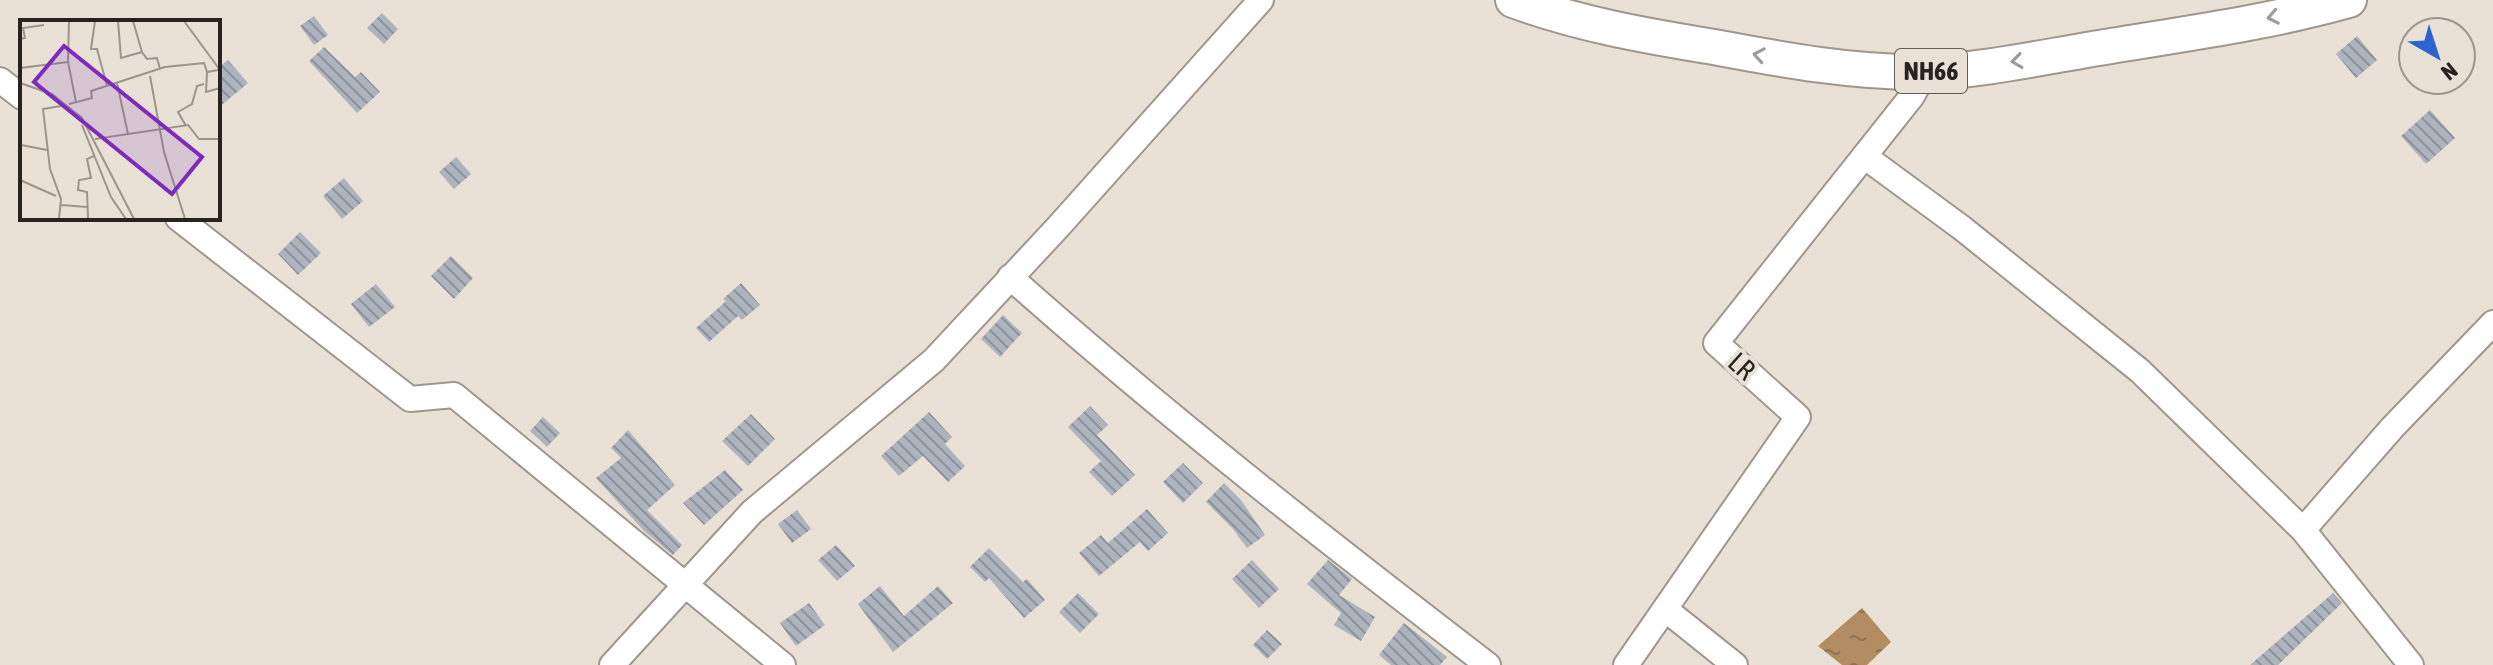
<svg xmlns="http://www.w3.org/2000/svg" width="2493" height="665" viewBox="0 0 2493 665" font-family="'Asap Condensed',sans-serif">
<style>
.water{fill:url(#water-ripples)}
.building{fill:url(#building-back-hatch)}
.lines{fill:none;stroke-linecap:round;stroke-linejoin:round}
.minor-casing{stroke:#9f968d;stroke-width:28}
.highway-casing{stroke:#9f968d;stroke-width:38}
.minor{stroke:#fff;stroke-width:24}
.highway{stroke:#fff;stroke-width:34}
.oneway{stroke:#9e9c9b}
.labels{text-anchor:middle;stroke-width:8;stroke-linejoin:round;paint-order:stroke}
.shield{fill:#e9e0d6;stroke:#615c57;stroke-width:2}
.shield-label{font-size:26px;font-weight:bold;fill:#272420}
.street-label{font-size:28px;fill:#272420;stroke:#e9e0d6}
.inset-road{fill:none;stroke:#9b958d;stroke-width:2}
.view{fill:#7b2cbf;fill-opacity:0.15;stroke:#7b2cbf;stroke-width:4}
.inset-edge{fill:none;stroke:#272420;stroke-width:4}
</style>
<defs>
<pattern id="water-ripples" width="26" height="14" patternUnits="userSpaceOnUse" patternTransform="scale(2)"><rect width="26" height="14" fill="#b28c63"/><path d="M2 4q2-2 4 0t4 0M15 11q2-2 4 0t4 0" fill="none" stroke="#917251"/></pattern>
<pattern id="building-back-hatch" width="6" height="6" patternUnits="userSpaceOnUse" patternTransform="scale(2)"><rect width="6" height="6" fill="#aeb4be"/><path d="M-1 5l2 2M0 0l6 6M5-1l2 2" fill="none" stroke="#8e929a"/></pattern>
</defs>
<rect width="100%" height="100%" fill="#e9e0d6"/>
<!-- water -->
<path class="water" d="M1862,608L1891,642L1867,665H1842L1818,646Z"/>
<!-- building -->
<path class="building" d="M382,13L398,29L384,44L367,28Z
M314,16L328,35L314,45L300,26Z
M2357,36L2377,60L2356,78L2336,54Z
M324,47L355,77L361,72L380,92L357,113L309,61Z
M228,60L248,83L218,108V68Z
M2430,110L2455,138L2426,164L2401,136Z
M456,157L471,174L454,189L439,172Z
M344,178L363,201L342,219L323,196Z
M300,232L321,253L298,275L278,254Z
M451,256L473,278L454,299L431,276Z
M741,283L760,305L742,320L738,316L709,342L696,328L726,301L723,299Z
M376,284L395,307L369,327L351,304Z
M1003,315L1022,333L1000,357L981,339Z
M1090,406L1108,425L1097,435L1135,475L1112,496L1089,472L1101,461L1068,427Z
M929,412L952,437L945,444L965,466L948,482L923,456L899,476L881,456Z
M751,414L775,439L748,466L722,441Z
M543,417L560,433L547,447L530,431Z
M628,430L675,485L647,510L682,545L673,555L644,531L596,478L621,458L611,448Z
M1183,463L1203,483L1183,503L1163,482Z
M725,470L743,490L704,525L683,503Z
M1224,483L1241,500L1265,535L1247,548L1233,529L1206,502Z
M1147,509L1168,533L1148,551L1140,542L1099,576L1079,553L1101,535L1108,543Z
M797,510L811,529L792,543L778,524Z
M836,545L855,566L837,581L818,560Z
M989,548L1023,582L1027,579L1045,600L1024,618L989,578L985,582L970,567Z
M1252,560L1279,589L1259,608L1232,579Z
M1328,560L1352,579L1339,595L1375,617L1361,641L1334,625L1341,613L1307,584Z
M880,586L904,616L938,586L953,603L893,652L858,604Z
M1078,593L1099,614L1080,633L1059,612Z
M2333,593L2342,603L2278,665H2250Z
M809,603L825,625L796,646L780,623Z
M1404,623L1447,657L1440,665H1391L1379,655Z
M1267,630L1282,644L1267,659L1253,645Z"/>
<g class="lines">
<!-- minor casing -->
<g class="minor-casing">
<path id="minor" d="M0,80L22,97
M1864,156L1962,228L2140,371L2303,530L2411,665
M178,218L410,399L454,395L783,665
M1010,277C1163,413 1325,540 1488,665
M2303,530L2392,428L2493,323
M1665,609L1735,665
M612,665L752,512L934,360L1058,227L1261,0
M1626,665L1798,417L1716,343L1912,96L1925,72"/>
</g>
<!-- highway casing -->
<g class="highway-casing">
<path id="highway" d="M1513,0C1578,24 1646,36 1714,47C1783,60 1854,73 1925,72C1981,71 2043,57 2099,48C2183,34 2267,23 2349,0"/>
</g>
<!-- minor -->
<use href="#minor" class="minor"/>
<!-- highway -->
<use href="#highway" class="highway"/>
</g>
<!-- one-way arrows -->
<defs><path id="oneway-chevron" d="M-2-3.5L2.5 0L-2 3.5" fill="none" stroke-width="1.6" stroke-linecap="round" stroke-linejoin="round" transform="scale(2)"/></defs>
<g class="oneway">
<use href="#oneway-chevron" transform="translate(2273 17) rotate(169)"/>
<use href="#oneway-chevron" transform="translate(1759 55) rotate(-170)"/>
<use href="#oneway-chevron" transform="translate(2017 61) rotate(172)"/>
</g>
<g class="labels">
<!-- shield labels -->
<rect class="shield" x="1895" y="49" width="72" height="44" rx="6"/>
<g class="shield-label">
<text x="1931" y="80">NH66</text>
</g>
<!-- street labels -->
<g class="street-label">
<text transform="translate(1742 366) rotate(42)" y="10">LR</text>
</g>
</g>
<!-- overview -->
<g transform="translate(20 20)">
<rect width="200" height="200" fill="#e9e0d6"/>
<path class="inset-road" d="M49,1L48,42L56,82M75,1L71,29H77L87,66M98,1L101,38L122,32M113,1L122,32L127,39L137,38L140,49M164,1L200,50M0,19L5,18L3,8L24,5M0,48L48,42M187,52L186,72L200,68M130,56L144,132L165,199M0,63L32,74L62,98L114,199M97,63L108,114M49,84L72,78L71,71L145,47L184,43L187,52L198,50M62,105L91,177L106,199M166,106L158,92L172,84L177,66L184,64M75,119L168,105L179,119H200M1,125L27,130M0,160L36,176M41,185L67,187M68,198L67,172L58,170L59,160L71,158L67,139L74,136M39,199L41,179L30,149L23,89L41,86"/>
<path class="view" d="M44,26L182,137L152,174L14,62Z"/>
<rect width="200" height="200" class="inset-edge"/>
</g>
<!-- north arrow -->
<g transform="translate(2437 56) rotate(141)"><circle r="38" fill="#e9e0d6" stroke="#9b958d" stroke-width="2"/>
<path d="M0-6L14 30L0 20L-14 30Z" fill="#2d63d1"/>
<text y="-12" font-size="22" font-weight="bold" text-anchor="middle" fill="#272420">N</text>
</g>
</svg>
